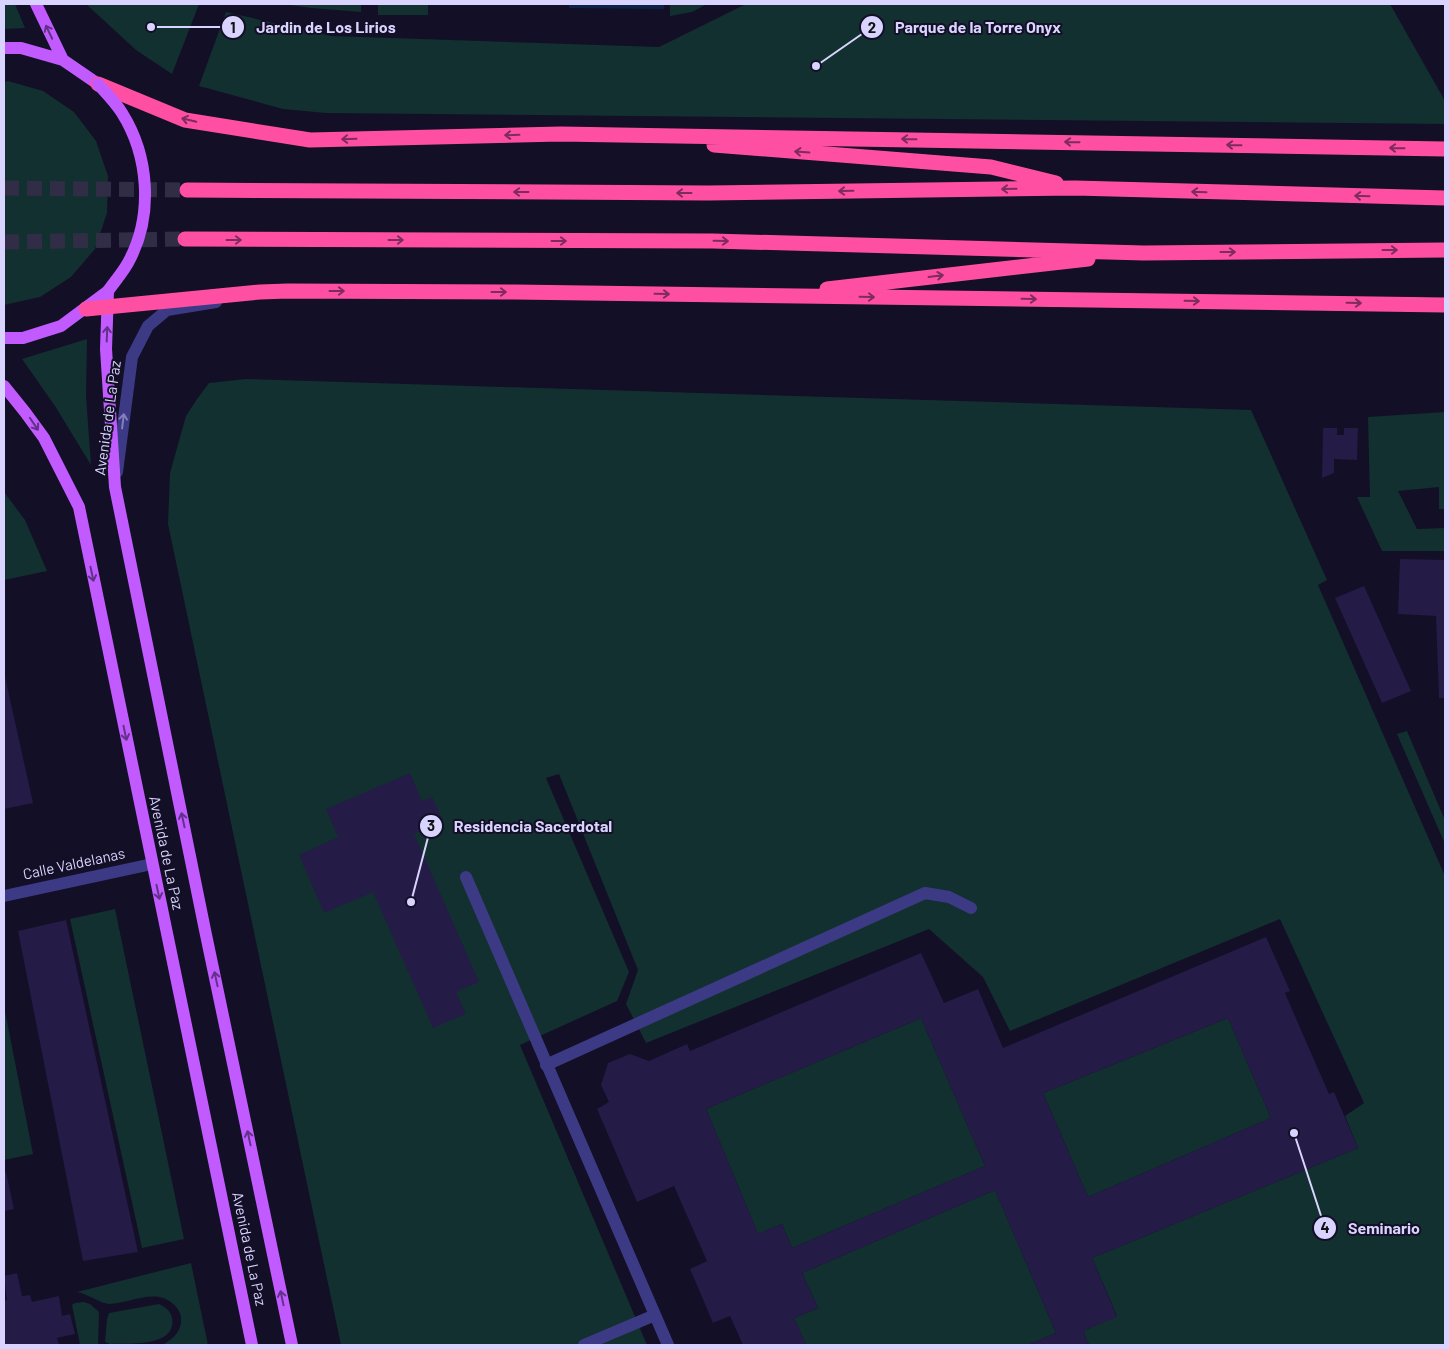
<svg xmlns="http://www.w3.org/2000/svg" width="1449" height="1349" viewBox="0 0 1449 1349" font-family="Barlow,sans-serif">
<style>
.green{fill:#12302f}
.water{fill:#0c2248}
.building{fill:#241b47;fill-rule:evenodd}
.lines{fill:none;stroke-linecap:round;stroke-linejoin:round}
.highway-tunnel{stroke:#312d47;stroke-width:15;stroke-dasharray:15 8;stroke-linecap:butt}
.lane{stroke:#3d3a85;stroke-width:12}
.street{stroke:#3d3a85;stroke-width:12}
.primary{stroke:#c25bff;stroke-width:12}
.highway{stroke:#ff4fa3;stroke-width:15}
.primary-bridge{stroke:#c25bff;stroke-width:12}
.oneway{stroke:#623188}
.oneway2{stroke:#7d2c5e}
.oneway3{stroke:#837fbc}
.labels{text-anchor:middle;stroke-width:4;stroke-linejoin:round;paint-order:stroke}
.street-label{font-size:15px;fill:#d9d4ff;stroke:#130f26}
.leader{fill:none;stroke:#d9d4ff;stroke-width:2}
.callout-dot{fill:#d9d4ff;stroke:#130f26;stroke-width:2}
.mark-label{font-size:15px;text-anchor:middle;font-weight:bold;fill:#111}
.callout-label{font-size:16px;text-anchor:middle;font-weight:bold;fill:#d9d4ff;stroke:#130f26;stroke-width:4;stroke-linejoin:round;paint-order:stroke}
</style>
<rect width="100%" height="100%" fill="#130f26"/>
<!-- green -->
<path class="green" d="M4,4H15L25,28L4,29Z
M86,4H199L172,74L136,50Z
M283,4H361V12L311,8Z
M378,4H428V15H378Z
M670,4H707L692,12L670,16Z
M746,4H1390L1445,101V124L326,113L283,109L199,86L226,12L331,36L659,47Z
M8,81L43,91L74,112L96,141L108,176L107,213L95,249L71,277L40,297L4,305V82Z
M87,339L86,396L91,465L55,406L22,359Z
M246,379L1251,410L1327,580L1318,585L1445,876V1345H1089L1083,1331L1117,1316L1092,1258L1358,1148L1345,1116L1364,1103L1280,919L1010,1031L983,977L929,929L646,1043L626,1004L638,970L559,774L546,778L629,972L617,1001L520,1045L647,1345H341L168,524L170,473L186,416L197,399L209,383Z
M1445,412V509H1439V487L1398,491L1417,529L1445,528V551H1382L1357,497H1370L1368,417Z
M4,492L25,520L47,571L4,580Z
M1407,731L1444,818H1445V844L1397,734Z
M115,909L184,1239L142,1248L70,919Z
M4,1006L33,1154L4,1160Z
M921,1018L985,1166L792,1248L782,1224L758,1234L706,1109Z
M1228,1018L1271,1118L1088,1197L1043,1093Z
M995,1190L1056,1333L1028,1345H806L794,1318L818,1308L802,1273Z
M191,1263L208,1345H162C172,1340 182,1331 181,1319C181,1312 177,1307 172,1303C154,1288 129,1304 109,1304C102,1304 88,1294 77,1292Z
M84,1302L90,1304L99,1312L98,1345H80L72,1305L75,1303Z
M159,1304C165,1307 171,1311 172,1318C177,1348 127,1343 110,1344L105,1342L107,1319L109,1313Z"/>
<!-- water -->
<path class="water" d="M569,4H664V9L569,8Z"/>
<!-- building -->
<path class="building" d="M1323,428H1337V435H1344V428H1358L1357,460L1334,459V473L1322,478Z
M1400,559L1445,560V698H1439L1436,616L1398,614Z
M1364,586L1411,691L1382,703L1335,598Z
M4,672L33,803L4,809Z
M410,773L422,801L432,797L443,821L414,834L479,982L456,992L466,1014L433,1028L373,892L324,913L299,855L338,837L326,809Z
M66,920L138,1252L83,1261L18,931Z
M1266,937L1290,991L1285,993L1308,1046L1329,1094L1334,1092L1358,1148L1092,1258L1117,1317L1083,1331L1089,1345H1028L1056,1333L995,1190L802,1273L818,1308L794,1318L806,1345H743L730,1316L713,1323L702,1297L690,1269L707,1261L674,1186L637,1202L597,1109L609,1102L601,1085L608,1063L630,1054L649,1061L687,1044L690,1051L921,953L944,1003L978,989L1003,1048ZM921,1018L985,1166L792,1248L782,1224L758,1234L706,1109ZM1228,1018L1271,1118L1088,1197L1043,1093Z
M6,1172L14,1209L4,1211V1173Z
M17,1273L22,1296L30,1295L32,1302L59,1296L62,1316L70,1314L75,1334L57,1338L59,1345H4V1301L7,1300L4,1276Z"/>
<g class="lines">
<!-- highway-tunnel -->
<path class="highway-tunnel" d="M4,188L187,190
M4,242L185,239"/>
<!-- lane -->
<path class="lane" d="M466,877L668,1345
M546,1065L925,893L949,897L971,908
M584,1345L655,1315"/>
<!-- street -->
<path class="street" d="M117,472L132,357L148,326L167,310L216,302
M4,896L152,864"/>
<!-- primary -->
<path class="primary" d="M36,4L63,60
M4,48H21L63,60L98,84
M108,291L106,349L115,487L205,930L292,1345
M4,338H23L61,326L108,291
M4,386L25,412L44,438L79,507L252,1345"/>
<!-- highway -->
<path class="highway" d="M98,84L185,120L310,140L561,134L1445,149
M714,145L991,167L1056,183
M187,190L708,193L1075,188L1445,198
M185,239L713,241L1144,253L1445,250
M827,289L1088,259
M86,309L260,292L288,291L515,292L1445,305"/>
<!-- primary-bridge -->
<path class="primary-bridge" d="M98,84C106,93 116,103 122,113C149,156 153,214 130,259C125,270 115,281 108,291"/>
</g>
<!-- one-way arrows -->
<defs><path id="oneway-shaft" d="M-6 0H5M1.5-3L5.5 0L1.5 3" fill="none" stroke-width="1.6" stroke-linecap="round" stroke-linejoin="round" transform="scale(1.25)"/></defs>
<g class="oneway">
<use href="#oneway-shaft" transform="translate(49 32) rotate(-115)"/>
<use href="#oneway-shaft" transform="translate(107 334) rotate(-88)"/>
<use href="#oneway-shaft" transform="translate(34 424) rotate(56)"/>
<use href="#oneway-shaft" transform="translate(92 574) rotate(78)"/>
<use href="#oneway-shaft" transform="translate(125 733) rotate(78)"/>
<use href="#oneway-shaft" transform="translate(183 820) rotate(-102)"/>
<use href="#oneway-shaft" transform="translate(158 892) rotate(78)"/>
<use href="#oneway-shaft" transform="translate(216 979) rotate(-102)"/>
<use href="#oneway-shaft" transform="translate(249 1138) rotate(-102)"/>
<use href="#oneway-shaft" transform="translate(282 1298) rotate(-102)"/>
</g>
<g class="oneway2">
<use href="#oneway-shaft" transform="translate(189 120) rotate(-167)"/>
<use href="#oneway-shaft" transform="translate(512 135) rotate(178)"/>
<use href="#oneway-shaft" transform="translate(349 139) rotate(178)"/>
<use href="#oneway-shaft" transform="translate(909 139) rotate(-179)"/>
<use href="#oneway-shaft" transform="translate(1072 142) rotate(-179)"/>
<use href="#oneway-shaft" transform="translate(1234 145) rotate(-179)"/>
<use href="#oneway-shaft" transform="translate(1397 148) rotate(-179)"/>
<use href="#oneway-shaft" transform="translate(802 152) rotate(-176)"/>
<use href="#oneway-shaft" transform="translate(1009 189) rotate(179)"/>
<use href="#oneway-shaft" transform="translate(846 191) rotate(179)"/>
<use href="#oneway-shaft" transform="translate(521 192) rotate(-180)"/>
<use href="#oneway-shaft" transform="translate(1199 192) rotate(-178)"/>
<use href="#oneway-shaft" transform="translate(684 193) rotate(-180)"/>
<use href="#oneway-shaft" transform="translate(1362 196) rotate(-178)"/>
<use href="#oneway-shaft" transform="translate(234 240)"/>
<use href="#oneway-shaft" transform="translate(396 240)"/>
<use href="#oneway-shaft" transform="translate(559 241)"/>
<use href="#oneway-shaft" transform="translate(721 241) rotate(1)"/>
<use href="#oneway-shaft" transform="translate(1390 250)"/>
<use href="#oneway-shaft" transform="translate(1228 252)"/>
<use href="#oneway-shaft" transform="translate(936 276) rotate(-7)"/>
<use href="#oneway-shaft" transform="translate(337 291)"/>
<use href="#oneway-shaft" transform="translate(499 292)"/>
<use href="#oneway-shaft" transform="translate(662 294) rotate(1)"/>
<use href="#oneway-shaft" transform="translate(867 297) rotate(1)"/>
<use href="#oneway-shaft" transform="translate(1029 299) rotate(1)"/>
<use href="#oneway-shaft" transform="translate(1192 301) rotate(1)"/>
<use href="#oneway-shaft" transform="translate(1354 303) rotate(1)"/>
</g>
<use class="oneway3" href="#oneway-shaft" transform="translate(123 421) rotate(-83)"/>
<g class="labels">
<!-- street labels -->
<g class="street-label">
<text transform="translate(108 418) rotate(-82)" y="5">Avenida de La Paz</text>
<text transform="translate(166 853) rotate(78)" y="5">Avenida de La Paz</text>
<text transform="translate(74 864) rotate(-12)" y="5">Calle Valdelanas</text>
<text transform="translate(249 1249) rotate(78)" y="5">Avenida de La Paz</text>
</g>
</g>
<!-- callouts -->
<path class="leader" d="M151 27L233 27M816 66L872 27M411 902L431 826M1294 1133L1325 1228"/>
<g class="callout-dot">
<circle cx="151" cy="27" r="5"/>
<circle cx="816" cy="66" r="5"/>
<circle cx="411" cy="902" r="5"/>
<circle cx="1294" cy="1133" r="5"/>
<circle cx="233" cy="27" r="12"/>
<circle cx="872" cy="27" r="12"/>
<circle cx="431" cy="826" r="12"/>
<circle cx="1325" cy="1228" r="12"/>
</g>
<g class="mark-label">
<text x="233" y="33">1</text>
<text x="872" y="33">2</text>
<text x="431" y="831">3</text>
<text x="1325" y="1233">4</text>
</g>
<g class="callout-label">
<text x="326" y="33">Jardin de Los Lirios</text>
<text x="978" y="33">Parque de la Torre Onyx</text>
<text x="533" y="832">Residencia Sacerdotal</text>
<text x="1384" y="1234">Seminario</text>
</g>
<!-- border -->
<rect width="1449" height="1349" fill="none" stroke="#d9d4ff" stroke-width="10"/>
</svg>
